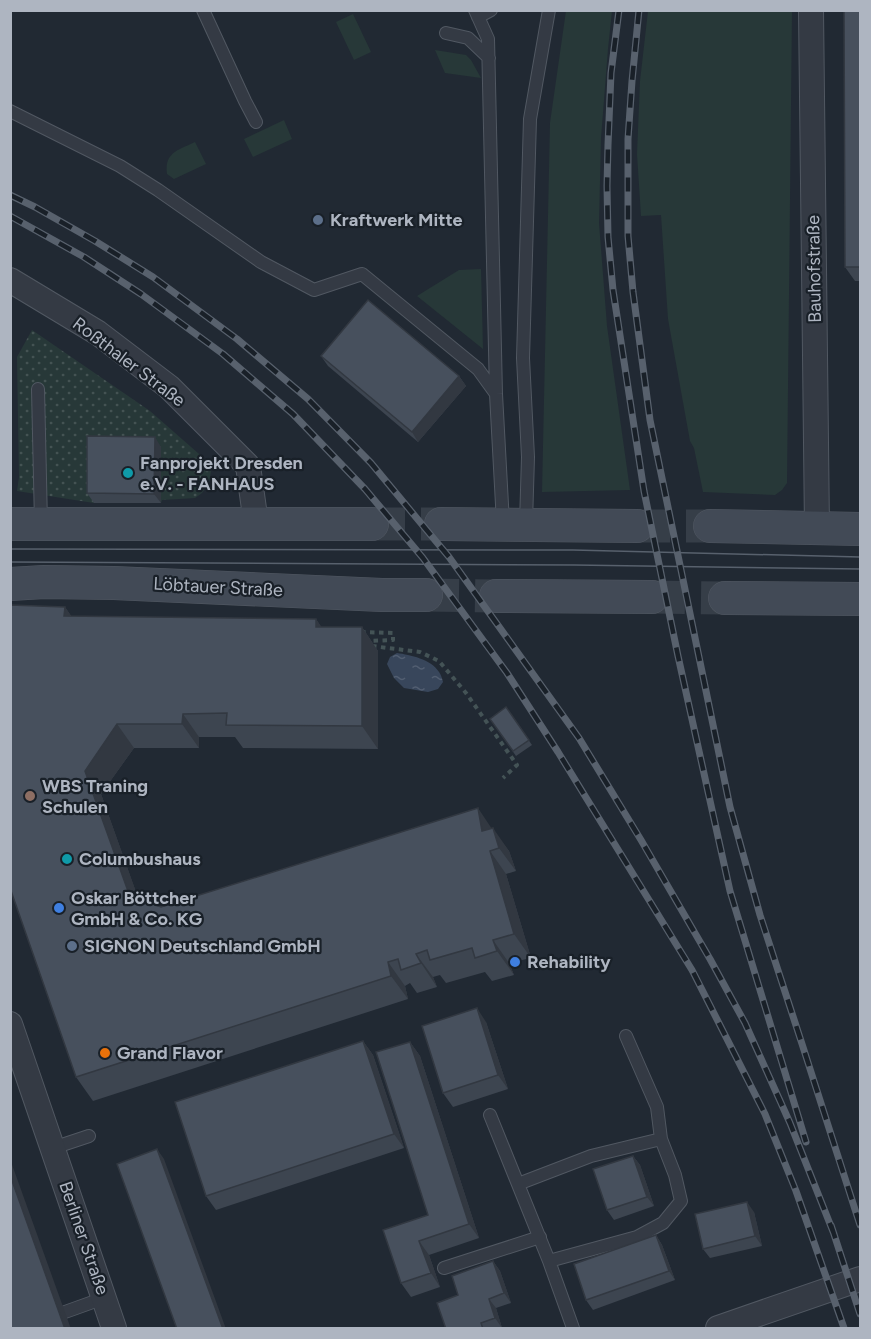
<svg xmlns="http://www.w3.org/2000/svg" width="871" height="1339" viewBox="0 0 871 1339" font-family="Figtree,sans-serif">
<style>
.grass{fill:#273838}
.park{fill:url(#park-dots)}
.water{fill:url(#water-ripples)}
.lines{fill:none;stroke-linecap:round;stroke-linejoin:round}
.secondary-tunnel{stroke:#363e48;stroke-width:33;stroke-dasharray:33 16;stroke-linecap:butt}
.lane-casing{stroke:#515862;stroke-width:14}
.street-casing{stroke:#515862;stroke-width:26}
.secondary-casing{stroke:#515862;stroke-width:34}
.path{stroke:#445356;stroke-width:4;stroke-dasharray:4.5 4.5;stroke-linecap:butt}
.lane{stroke:#343a44;stroke-width:12}
.street{stroke:#343a44;stroke-width:24}
.secondary{stroke:#424a56;stroke-width:33}
.tram{stroke:#58616d;stroke-width:1.5}
.rail-casing{stroke:#58616d;stroke-width:7}
.rail{stroke:#192028;stroke-width:4.5;stroke-dasharray:14;stroke-linecap:butt}
.wall{fill:#3d4550}
.shaded-wall{fill:#323841}
.building{fill:#47505d;stroke:#323841;stroke-width:1.5}
.service-dot{fill:#5c6f8a;stroke:#192028;stroke-width:2}
.culture-dot{fill:#0f9aa8;stroke:#192028;stroke-width:2}
.education-dot{fill:#8d6e63;stroke:#192028;stroke-width:2}
.shop-dot{fill:#3f7fe0;stroke:#192028;stroke-width:2}
.food-dot{fill:#e8710a;stroke:#192028;stroke-width:2}
.labels{text-anchor:middle;stroke-width:4.5;stroke-linejoin:round;paint-order:stroke}
.poi-label{font-size:18px;font-weight:bold;fill:#aeb5c1;stroke:#192028;text-anchor:start}
.street-label{font-size:18px;fill:#aeb5c1;stroke:#192028}
</style>
<defs>
<pattern id="park-dots" width="8" height="8" patternUnits="userSpaceOnUse" patternTransform="scale(1.5)"><rect width="8" height="8" fill="#273838"/><path d="M2 2h.1M6 6h.1" fill="none" stroke="#445353" stroke-width="1.8" stroke-linecap="round"/></pattern>
<pattern id="water-ripples" width="26" height="14" patternUnits="userSpaceOnUse" patternTransform="scale(1.5)"><rect width="26" height="14" fill="#38465b"/><path d="M2 4q2-2 4 0t4 0M15 11q2-2 4 0t4 0" fill="none" stroke="#525e71"/></pattern>
</defs>
<rect width="100%" height="100%" fill="#212933"/>
<!-- grass -->
<path class="grass" d="M566,11H612L608,49L601,138L599,223L607,326L630,490L542,492L550,123Z
M648,11H792L787,483L782,490L775,495L703,492L694,448L690,441L668,319L661,215L641,216L637,154L640,81Z
M353,14L371,52L354,60L336,22Z
M435,50L466,55L471,60L481,78L445,73Z
M284,120L292,139L253,157L244,139Z
M195,142L206,164L174,179L167,174C164,152 179,150 195,142Z
M481,269L483,349L417,296L459,270Z"/>
<!-- park -->
<path class="park" d="M32,330L150,411L207,461L211,471L209,483L202,493L195,498L162,500L161,503H94L17,491L19,477L17,357Z"/>
<!-- water -->
<path class="water" d="M397,653C410,655 431,659 439,672C441,675 442,678 443,682L438,689L428,692L404,688L394,678L387,664L390,657Z"/>
<g class="lines">
<!-- secondary-tunnel -->
<path class="secondary-tunnel" d="M372,524H441
M637,526H710
M426,595L496,596
M652,597L725,598"/>
<!-- lane casing -->
<g class="lane-casing">
<path id="lane" d="M203,10L245,101L256,122
M475,10L488,39L496,394L503,523
M478,17L491,10
M446,33L468,38L489,58
M10,111L120,166L158,190L261,262L314,290L362,274L478,369L496,394
M38,389L41,523
M526,523L528,457L523,358L530,119L549,10
M626,1036L657,1107L661,1139
M490,1115L549,1261
M53,1148L89,1136
M518,1184L591,1156L661,1139L675,1175L681,1201L663,1223L637,1237L549,1261L573,1328
M444,1268L540,1237
M65,1312L104,1298"/>
</g>
<!-- street casing -->
<g class="street-casing">
<path id="street" d="M811,10L817,528
M10,280L98,333L169,387L248,466L256,523
M10,1024L114,1328
M718,1328L860,1279"/>
</g>
<!-- secondary casing -->
<g class="secondary-casing">
<path id="secondary" d="M10,524H372
M441,524L637,526
M710,526L860,529
M10,584L44,582L114,583L382,595H426
M496,596L652,597
M725,598L860,599"/>
</g>
<!-- path -->
<path class="path" d="M361,632L393,633V640L368,641
M372,646L420,652L439,661L466,693L517,765L503,778"/>
<!-- lane -->
<use href="#lane" class="lane"/>
<!-- street -->
<use href="#street" class="street"/>
<!-- secondary -->
<use href="#secondary" class="secondary"/>
<!-- tram -->
<path class="tram" d="M10,549L573,550L860,557
M10,562L574,565L860,569"/>
<!-- rail casing -->
<g class="rail-casing">
<path id="rail" d="M619,10L611,73L608,145L607,186L608,237L613,290L644,491L678,656L730,891L806,1142
M639,10L632,81L628,139V236L633,292L650,420L730,807L760,915L803,1047L860,1225
M10,195L35,207L95,241L153,277L237,339L308,399L371,463L449,557L579,738L641,840L710,959L745,1023L790,1123L834,1234
M10,216L84,257L141,294L223,354L293,414L365,489L423,558L507,673L558,752L692,970L765,1114L796,1191L844,1328
M831,1225L860,1314"/>
</g>
<!-- rail -->
<use href="#rail" class="rail"/>
</g>
<!-- wall -->
<path class="wall" d="M861,10V281H855L845,267Z
M321,356L459,376L466,386L418,442L328,366Z
M161,447V503H94L87,493Z
M65,607L71,616L316,619L321,627H362L378,651V749L243,748L235,737H199V748H134L101,794L138,898L161,907L491,828L509,851L516,871L506,874L531,958L509,963L514,975L492,981L485,972L446,983L440,975L433,977L437,987L417,993L410,983L405,986L408,999L93,1101L76,1077Z
M506,707L532,745L516,756L490,719Z
M486,1022L508,1089L453,1107L443,1093Z
M363,1041L373,1055L404,1148L216,1210L206,1196Z
M410,1042L420,1056L479,1238L429,1255L440,1287L411,1297L401,1283L428,1215Z
M633,1156L640,1165L654,1206L614,1220L607,1210Z
M754,1212L762,1246L710,1258L703,1249Z
M656,1235L662,1245L675,1280L593,1310L586,1300Z
M493,1261L500,1271L511,1303L496,1308L502,1328L446,1329Z"/>
<!-- shaded-wall -->
<path class="shaded-wall" d="M459,376L466,386L418,442L412,432Z
M155,437L161,447V503L154,494Z
M65,607L81,630L64,616Z
M316,619L332,642L316,627Z
M362,627L378,651V749L362,726Z
M183,714L199,737V748L182,724Z
M117,724L134,748L101,794L145,917L129,894L85,771Z
M478,808L494,832L482,831Z
M493,828L509,851L516,871L499,848Z
M490,851L506,874L531,958L514,934Z
M493,940L509,963L514,975L497,951Z
M416,954L433,977L437,987L421,963Z
M388,962L405,986L408,999L391,976Z
M477,1008L486,1022L508,1089L498,1075Z
M363,1041L373,1055L404,1148L394,1134Z
M410,1042L420,1056L479,1238L469,1224Z
M157,1149L164,1159L226,1329H223Z
M633,1156L640,1165L654,1206L647,1197Z
M10,1159L71,1329H65L10,1175Z
M747,1202L754,1212L762,1246L755,1236Z
M656,1235L662,1245L675,1280L669,1271Z
M419,1241L429,1255L440,1287L431,1273Z
M493,1261L500,1271L511,1303L504,1293Z
M489,1299L496,1308L502,1328L495,1318Z"/>
<!-- building -->
<path class="building" d="M844,10H861V267H845Z
M368,300L459,376L412,432L321,356Z
M87,436L155,437L154,494L87,493Z
M10,605L65,607L64,616L316,619V627H362V726L226,725L227,713L183,714L182,724H117L85,771L129,894L161,907L478,808L482,831L493,828L499,848L490,851L514,934L493,940L497,951L475,958L472,948L430,960L427,950L416,954L421,963L401,970L398,959L388,962L391,976L76,1077L10,888Z
M506,707L529,740L513,751L490,719Z
M477,1008L498,1075L443,1093L422,1026Z
M363,1041L394,1134L206,1196L175,1102Z
M410,1042L469,1224L419,1241L431,1273L401,1283L383,1230L428,1215L376,1052Z
M157,1149L223,1329H177L117,1164Z
M633,1156L647,1197L607,1210L593,1169Z
M10,1175L65,1329H10Z
M747,1202L755,1236L703,1249L695,1214Z
M656,1235L669,1271L586,1300L574,1264Z
M493,1261L504,1293L489,1299L495,1318L481,1323L483,1329H446L437,1303L458,1295L452,1276Z"/>
<!-- markers -->
<g class="service-dot">
<circle cx="318" cy="220" r="6"/>
<circle cx="72" cy="946" r="6"/>
</g>
<g class="culture-dot">
<circle cx="128" cy="473" r="6"/>
<circle cx="67" cy="859" r="6"/>
</g>
<circle class="education-dot" cx="30" cy="796" r="6"/>
<g class="shop-dot">
<circle cx="59" cy="908" r="6"/>
<circle cx="515" cy="962" r="6"/>
</g>
<circle class="food-dot" cx="105" cy="1053" r="6"/>
<g class="labels">
<!-- poi labels -->
<g class="poi-label">
<text x="330" y="226">Kraftwerk Mitte</text>
<text x="140" y="469">Fanprojekt Dresden<tspan x="140" dy="21">e.V. - FANHAUS</tspan></text>
<text x="42" y="792">WBS Traning<tspan x="42" dy="21">Schulen</tspan></text>
<text x="79" y="865">Columbushaus</text>
<text x="71" y="904">Oskar Böttcher<tspan x="71" dy="21">GmbH &amp; Co. KG</tspan></text>
<text x="84" y="952">SIGNON Deutschland GmbH</text>
<text x="527" y="968">Rehability</text>
<text x="117" y="1059">Grand Flavor</text>
</g>
<!-- street labels -->
<g class="street-label">
<text transform="translate(814 269) rotate(-91)" y="6">Bauhofstraße</text>
<text transform="translate(129 362) rotate(37)" y="6">Roßthaler Straße</text>
<text transform="translate(218 587) rotate(3)" y="6">Löbtauer Straße</text>
<text transform="translate(84 1238) rotate(71)" y="6">Berliner Straße</text>
</g>
</g>
<!-- border -->
<rect width="871" height="1339" fill="none" stroke="#aeb5c1" stroke-width="24"/>
</svg>
